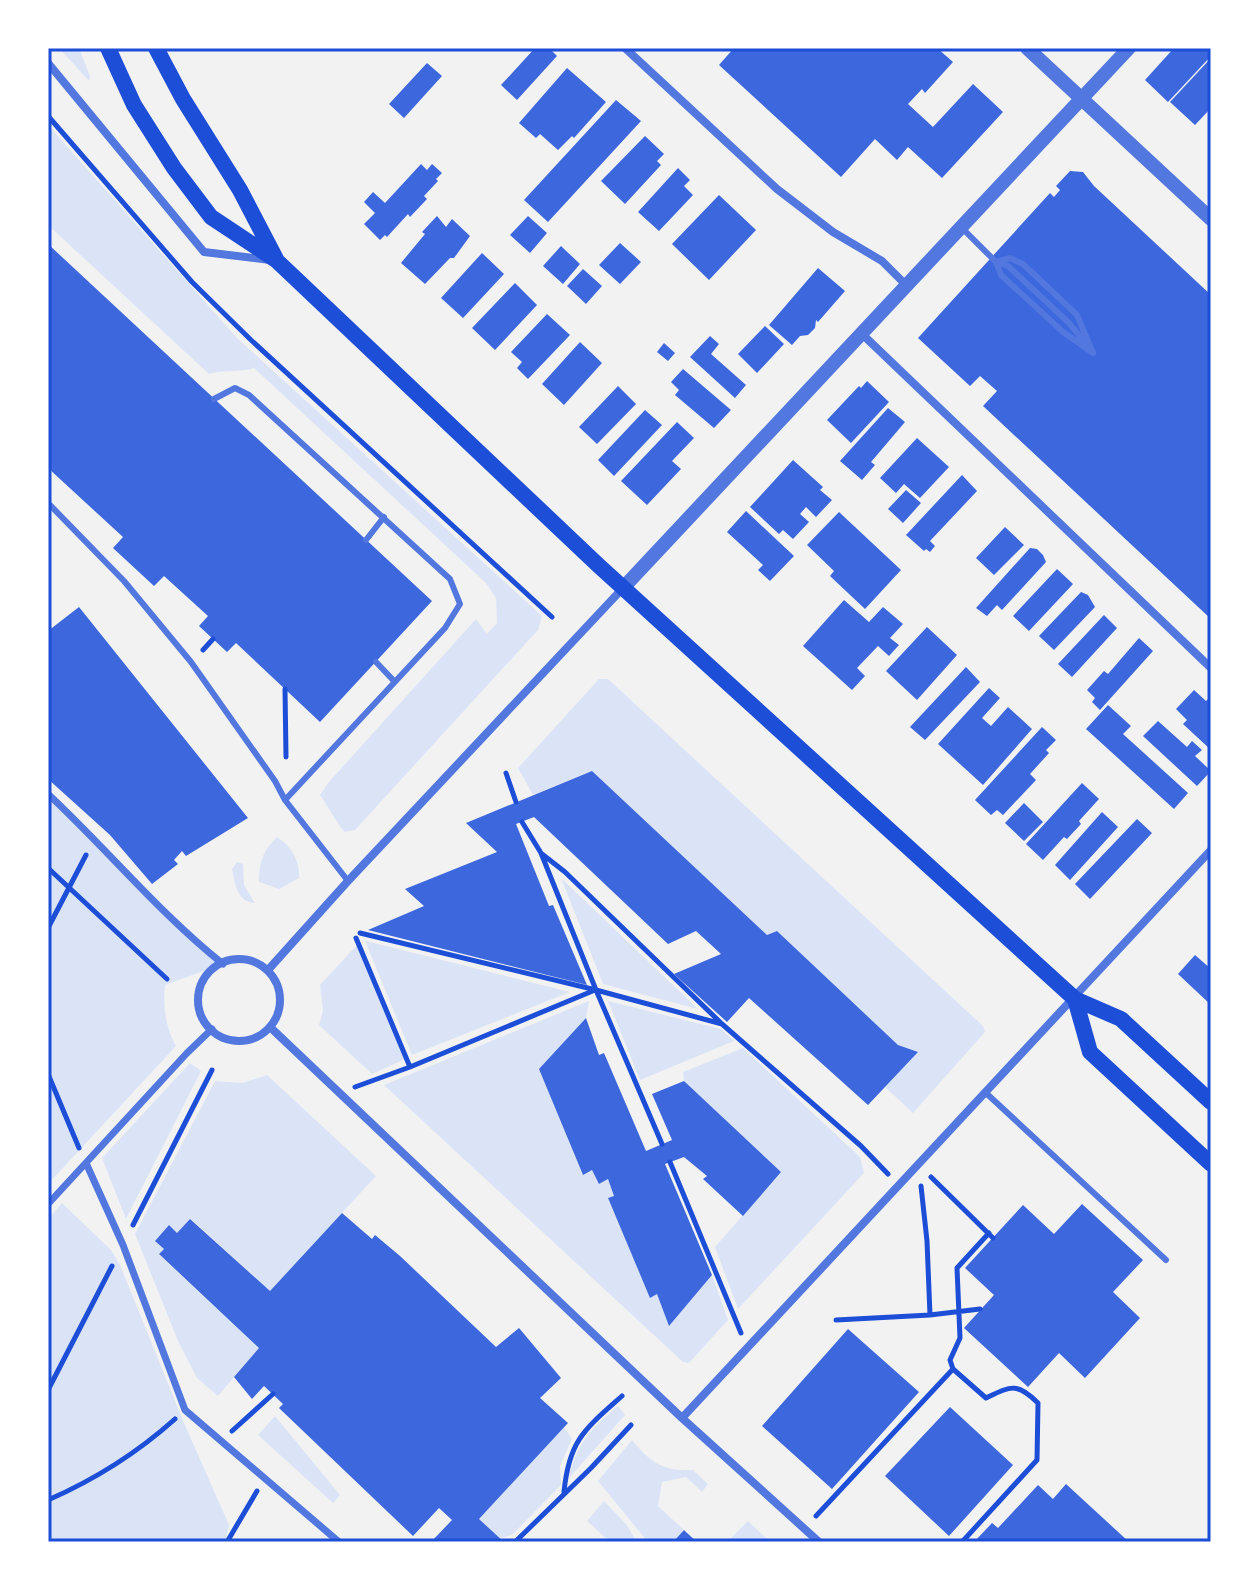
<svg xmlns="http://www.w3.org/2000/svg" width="1259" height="1590" viewBox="0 0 1259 1590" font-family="Jost,sans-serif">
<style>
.green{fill:#dbe4f7}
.building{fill:#3d67dc}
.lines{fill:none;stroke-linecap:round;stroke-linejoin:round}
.path{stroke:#1d4ed8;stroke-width:5}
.service{stroke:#5277de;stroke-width:6}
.pedestrian{stroke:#5277de;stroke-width:7}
.minor{stroke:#5277de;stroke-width:8}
.tertiary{stroke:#5277de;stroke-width:14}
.secondary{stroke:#1d4ed8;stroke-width:16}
.neatline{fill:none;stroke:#1d4ed8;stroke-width:3}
</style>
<rect width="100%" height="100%" fill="#f2f2f2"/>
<!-- green -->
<path class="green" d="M59,48H79L90,76L89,81Z
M48,125L237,338L542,616L538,630L355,830L345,832L341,828L320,795L328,783L476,619L487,634L497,623L496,598L486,583L254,368C239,373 225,369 209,374L48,225Z
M599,679H608L983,1026L985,1032L913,1113L885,1087L917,1052L898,1045L777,931L767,935L592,771L533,795L518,768Z
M48,794L153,900L223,964L165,985C163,1007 165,1026 176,1046L48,1184Z
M277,837C292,846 300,862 299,878L279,889L259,882C259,863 263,850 277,837Z
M237,862L243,864L244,885L255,903C237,902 235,884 232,869Z
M561,878L698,1009L603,984Z
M365,941H366L570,992L412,1055Z
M357,945L405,1059L372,1074L319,1025L323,1011L320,985Z
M589,1001L586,1018L540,1069L582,1174L592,1170L599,1184L608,1179L614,1196L608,1199L650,1297L657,1294L669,1325L712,1275L728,1320L689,1363L683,1362L384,1085Z
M608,1001L721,1029L734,1041L640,1080Z
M743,1048L860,1157L864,1173L738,1309L715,1247L781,1172L684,1081L683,1072Z
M190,1063L201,1071L126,1219L102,1158Z
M267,1075L376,1176L270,1291L191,1219L177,1233L169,1225L155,1241L164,1249L159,1255L259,1348L218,1396L197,1378L178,1341L135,1234L215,1081L242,1083Z
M62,1203L111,1250L120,1265L184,1423L229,1525L225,1542H48V1219Z
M618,1406L625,1415L569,1478C576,1443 592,1428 618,1406Z
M275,1416L340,1495L333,1503L258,1435Z
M564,1427L572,1439L560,1466L561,1485L512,1535L500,1538L479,1519Z
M632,1440C651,1463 662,1471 693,1470L708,1484L702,1492L686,1477L662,1482L658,1506L684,1530L673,1542H648L598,1481Z
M604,1501L626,1524L637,1542H610L587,1521Z
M748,1521L770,1542H727Z"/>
<!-- building -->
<path class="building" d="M535,48H549L557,56L517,100L501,85Z
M734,48H937L953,62L925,93L922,89L908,104L933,127L973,84L1003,112L942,178L908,147L897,160L875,139L841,177L719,65Z
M1174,48H1211V56L1168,102L1145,80Z
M1211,58V108L1195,125L1170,102Z
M427,63L442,76L404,118L389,104Z
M567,68L606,102L574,138L572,136L558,150L540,134L536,138L519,123Z
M616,100L641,121L548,222L524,200Z
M645,136L664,154L657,161L661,165L625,204L601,181Z
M421,164L427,170L432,164L442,173L436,179L438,181L424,196L427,199L410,217L408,214L387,237L385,235L380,240L364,224L375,213L364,202L373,192L385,203Z
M678,168L690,180L684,186L693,195L659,231L638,212Z
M1070,171L1083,172L1094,186L1211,295V619L983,406L997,391L980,376L970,386L918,338L1050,193L1054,197L1060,190L1056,186Z
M719,195L756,230L709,280L672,244Z
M437,216L446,227L452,219L470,236L454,258H450L425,284L401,263L425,234L422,232Z
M528,216L547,233L530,253L510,235Z
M620,243L641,262L620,284L599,265Z
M48,244L432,601L320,722L236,643L227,652L199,626L208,616L164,576L154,586L113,548L123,537L48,468Z
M561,246L580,264L563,284L543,266Z
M482,253L504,274L463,318L441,298Z
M818,268L845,291L818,322L816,320L815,328L808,335L800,336L792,345L769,325Z
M583,269L602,286L586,304L567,286Z
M515,283L537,305L495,350L472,328Z
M547,314L570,335L528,379L517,368L522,362L511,352Z
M765,326L784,344L757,373L738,354Z
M710,336L719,344L711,354L746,385L735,398L690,357Z
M580,342L602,363L564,405L542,384Z
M664,343L675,353L668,361L657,352Z
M683,369L731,410L714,428L675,395L679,390L671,382Z
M867,381L889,402L851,443L827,420L859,386L861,388Z
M618,386L636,404L597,444L579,427Z
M888,408L905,422L871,462L875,465L862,480L840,461Z
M645,410L662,425L614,476L598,460Z
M677,422L694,438L672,461L681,469L647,505L621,481Z
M917,438L949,467L920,498L904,484L896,493L880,478Z
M793,460L823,487L820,490L832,500L816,517L806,507L800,514L809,522L793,539L783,530L779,534L750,507Z
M962,475L977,491L930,541L935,546L930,552L926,549L924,551L906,535Z
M906,490L921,503L903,523L888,509Z
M746,511L794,556L770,581L758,570L763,565L727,532Z
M839,512L901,570L865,609L830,576L834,571L807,545Z
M1005,527L1024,545L994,575L976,558Z
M1030,548L1037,549L1043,555L1046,562L1002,610L997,605L987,616L976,608Z
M1057,569L1073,584L1029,631L1013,616Z
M1081,592L1088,595L1095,607L1054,650L1039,636Z
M844,600L869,622L883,607L903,624L890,638L899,645L889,656L878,646L857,668L865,676L852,690L803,646Z
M79,607L248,818L186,856L182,851L174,860L178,864L152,884L110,835L48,779V631Z
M1104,615L1117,628L1072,677L1058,664Z
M927,627L957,655L917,700L886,671Z
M1139,638L1153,651L1100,710L1092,702L1095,698L1087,690L1104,671L1108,674Z
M966,667L980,682L925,740L910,727Z
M989,688L1000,698L982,718L991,726L1008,707L1032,729L983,785L938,744Z
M1194,690L1206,701L1209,698L1211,699V750L1183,724L1187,720L1176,709Z
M1108,705L1131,726L1123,734L1188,793L1174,809L1086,729Z
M1158,721L1187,747L1192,741L1202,750L1195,756L1211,771L1197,786L1143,736Z
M1042,727L1056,740L1046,750L1049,753L1030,774L1036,780L1003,815L997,810L991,815L975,800Z
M592,771L767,935L777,931L898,1045L918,1052L868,1105L749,998L727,1022L674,974L721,954L696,931L668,944L534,817L516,824L549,906L553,905L587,985L368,930L424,906L405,889L497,852L466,823Z
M1082,783L1099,799L1079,821L1081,824L1067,839L1064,837L1043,860L1026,844Z
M1024,803L1043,822L1024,841L1005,823Z
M1102,812L1118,827L1070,880L1055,865Z
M1137,819L1152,833L1090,899L1075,884Z
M1195,955L1211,969V1005L1178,974Z
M586,1018L599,1055L604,1053L646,1151L672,1140L652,1094L684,1081L781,1172L743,1216L703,1179L707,1176L684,1157L665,1164L712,1275L669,1326L657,1294L650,1298L608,1198L614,1196L608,1179L599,1184L592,1170L583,1175L539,1069Z
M1082,1204L1143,1260L1113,1292L1140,1318L1085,1378L1059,1353L1028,1387L964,1328L994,1295L965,1268L1023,1205L1054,1234Z
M342,1213L372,1239L375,1235L400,1256L496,1347L519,1328L561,1378L540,1398L568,1423L479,1519L504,1542H431L452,1520L439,1508L413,1536L279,1408L283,1404L264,1386L252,1399L234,1377L259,1348L159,1254L164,1249L155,1241L169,1225L177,1233L190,1219L270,1291Z
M848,1329L919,1392L832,1489L762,1426Z
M950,1407L1013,1465L949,1536L885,1476Z
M1066,1484L1129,1542H974L992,1523L998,1528L1038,1485L1053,1499Z
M684,1530L686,1532L697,1542H673Z"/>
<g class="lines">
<!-- path -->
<path class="path" d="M48,116L192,282L251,340L552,617
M203,650L213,639
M285,689L286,757
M506,773L516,802
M522,822L541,853L596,990L662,1144
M542,854L565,872L721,1023
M48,868L167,979
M48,928L86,855
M360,933L596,990L722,1024L861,1146L888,1174
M356,938L410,1067
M48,1074L79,1148
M355,1087L410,1067L595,990
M670,1162L741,1333
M931,1177L993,1238
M921,1186L927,1241L930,1315
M133,1225L212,1070
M836,1320L930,1315L980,1309
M953,1369L986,1398C1011,1386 1017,1382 1038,1403L1037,1460L962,1542
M48,1390L112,1266
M232,1431L273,1394
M564,1492C569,1440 585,1429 622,1396
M48,1500C94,1480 137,1453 175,1419
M816,1516L953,1369L950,1360L960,1338L957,1268L989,1233
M227,1542L257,1491
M515,1542L591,1468L631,1425"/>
<!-- service -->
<path class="service" d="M961,227L996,262L1008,266L1069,323L1086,344
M1010,258L1023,264L1077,315L1093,353L1063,332L1001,275L996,262Z
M214,399L235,388L249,395L450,579L460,604L445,628L285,800
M48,503L124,581L191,662L275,781L285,800L348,881
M366,540L384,517
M376,662L394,681
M986,1093L1166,1260"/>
<!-- pedestrian -->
<path class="pedestrian" d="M48,794C107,849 159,913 223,964
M86,1163L123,1245L185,1410L339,1542
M48,1204L187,1053L212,1029"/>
<!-- minor -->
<path class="minor" d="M625,48L777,189L833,232L882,261L907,286
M48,63L204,252L270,260
M862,334L1211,668
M198 1000a41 41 0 1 1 82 0a41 41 0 1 1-82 0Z
M268,970L348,881L623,588
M270,1027L682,1418L819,1542
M682,1418L1211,850"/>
<!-- tertiary -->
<path class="tertiary" d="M1027,48L1211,219
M623,588L1129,48"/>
<!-- secondary -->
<path class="secondary" d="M108,48L134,105L174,168L211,217L276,260L598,565L1075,999L1121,1019L1211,1102
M156,48L183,99L240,190L276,259
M1075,999L1090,1052L1211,1164"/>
</g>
<!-- border -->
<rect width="1259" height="1590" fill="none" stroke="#ffffff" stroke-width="100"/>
<rect x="50" y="50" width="1159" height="1490" class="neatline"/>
</svg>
